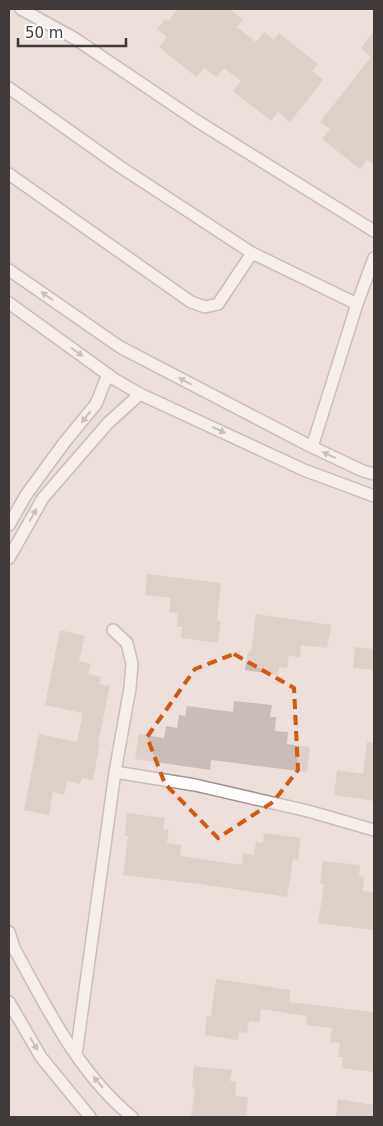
<svg xmlns="http://www.w3.org/2000/svg" width="383" height="1126" viewBox="0 0 383 1126" font-family="'DejaVu Sans',sans-serif">
<style>
.building{fill:#c9beb7}
.lines{fill:none;stroke-linecap:round;stroke-linejoin:round}
.minor-casing{stroke:#a19591;stroke-width:14}
.minor{stroke:#fff;stroke-width:11}
.oneway{fill:#a09d9c}
.marked{fill:none;stroke:#d75610;stroke-width:4;stroke-dasharray:10 6;stroke-linejoin:round}
</style>
<rect width="100%" height="100%" fill="#ede0db"/>
<!-- building -->
<path class="building" d="M178,9H230L243,20L237,27L256,42L264,32L274,40L279,33L318,64L312,71L323,80L290,122L278,112L271,121L233,91L241,81L224,68L216,77L204,68L196,77L159,47L167,37L157,29L166,19L168,21Z
M374,31V165L367,160L360,169L322,139L330,129L320,122L371,57L361,48Z
M147,574L221,583L217,621H221L218,643L181,638L182,627H177L178,613L169,612L171,598L145,595Z
M256,614L331,625L327,648L301,645L300,657L289,656L287,668L279,667L278,675L245,670L248,651L251,652Z
M60,630L85,636L79,661L91,664L88,674L101,677L99,684L110,686L98,743H100L93,780L82,778L80,784L67,781L64,795L53,792L49,815L24,810L39,734L77,742L82,718V713L45,705Z
M355,647L374,649V670L353,668Z
M234,701L272,705L270,717H276L275,731L288,732L287,744L310,747L307,772L211,760L210,770L135,759L139,734L164,738L166,726L177,728L179,715L185,716L187,706L233,712Z
M367,742L374,743V801L334,795L337,770L363,774Z
M127,813L165,818L163,829L169,830L167,843L181,845L180,856L242,865L243,853L254,855L256,842L263,843L264,833L301,838L298,860L293,859L287,897L200,884L123,875L128,836H125Z
M323,861L360,865L359,876L364,877L363,891L374,892V930L318,923L324,884L320,883Z
M216,979L291,990L289,1002L374,1012V1072L342,1068L343,1057H338L340,1043L330,1042L332,1028L306,1025L307,1016L261,1009L260,1022L249,1021L247,1033L239,1032L238,1040L205,1035L207,1016L211,1017Z
M194,1066L232,1070L230,1081L236,1082L235,1096L248,1097L246,1117H191L195,1089L192,1088Z
M338,1099L374,1105L373,1117H336Z"/>
<g class="lines">
<!-- minor casing -->
<g class="minor-casing">
<path id="minor" d="M21,9L74,38L197,121L374,231
M9,88L119,166L252,253L357,304
M9,174L191,302L205,307L218,304L252,253
M9,270L120,347L312,447L363,471L374,474
M9,303L114,379L140,394L304,470L374,496
M312,447L357,304L374,258
M9,525L26,495L64,443L96,404L108,374
M9,558L43,498L108,423L140,394
M115,772L195,785L308,811L374,830
M9,932L14,948C47,1008 78,1073 132,1117
M9,1002L41,1057L90,1117
M76,1055L115,772L130,688L132,664L127,643L113,630"/>
</g>
<!-- minor -->
<use href="#minor" class="minor"/>
</g>
<!-- one-way arrows -->
<defs><path id="oneway-solid" d="M-6-.8H1V-3.2L6.5 0L1 3.2V.8H-6Z" transform="scale(1.25)"/></defs>
<g class="oneway">
<use href="#oneway-solid" transform="translate(47 296) rotate(-145)"/>
<use href="#oneway-solid" transform="translate(77 352) rotate(36)"/>
<use href="#oneway-solid" transform="translate(185 381) rotate(-152)"/>
<use href="#oneway-solid" transform="translate(86 417) rotate(128)"/>
<use href="#oneway-solid" transform="translate(219 430) rotate(25)"/>
<use href="#oneway-solid" transform="translate(329 455) rotate(-155)"/>
<use href="#oneway-solid" transform="translate(33 515) rotate(-60)"/>
<use href="#oneway-solid" transform="translate(34 1044) rotate(59)"/>
<use href="#oneway-solid" transform="translate(98 1082) rotate(-130)"/>
</g>
<!-- marked area -->
<path d="M0 0H383V1126H0ZM234,654L294,688L298,770L273,802L218,838L165,784L147,737L195,669Z" fill="#ede0db" fill-opacity=".55" fill-rule="evenodd"/>
<path class="marked" d="M234,654L294,688L298,770L273,802L218,838L165,784L147,737L195,669Z"/>
<!-- border -->
<rect width="383" height="1126" fill="none" stroke="#403b39" stroke-width="20"/>
<!-- scale -->
<path d="M18 38v8h108v-8" fill="none" stroke="#403b39" stroke-width="2.5"/>
<text x="25" y="38" font-size="15" fill="#403b39" stroke="#ffffff" stroke-width="4" paint-order="stroke">50 m</text>
</svg>
